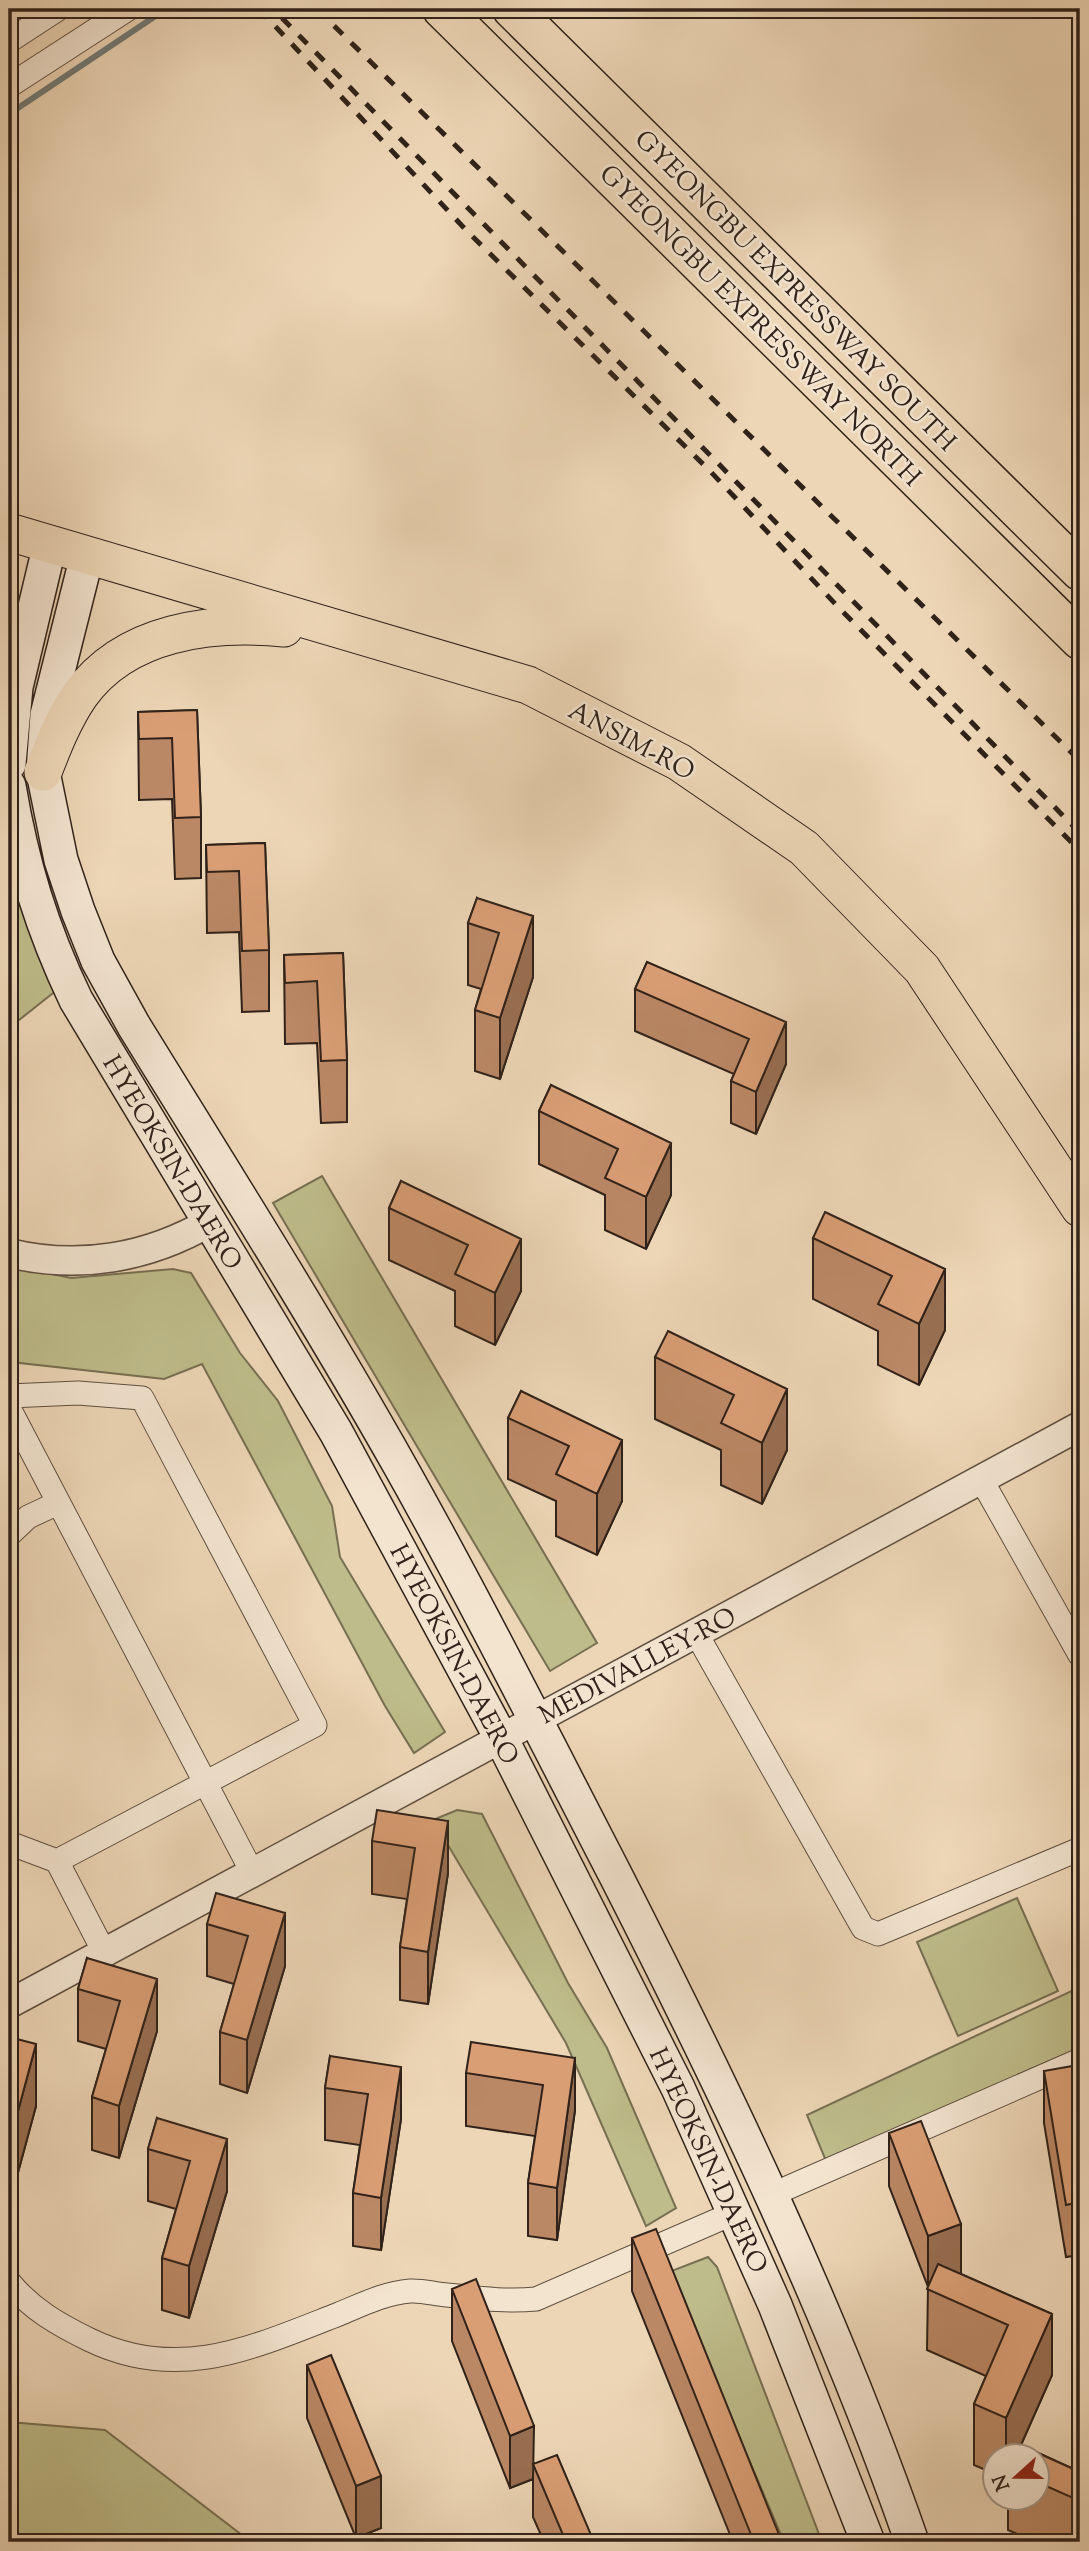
<svg xmlns="http://www.w3.org/2000/svg" width="1089" height="2551" viewBox="0 0 1089 2551" font-family="'Sorts Mill Goudy',serif">
<style>
.green{fill:#bebc8a;stroke:#776f52;stroke-width:2}
.lines{fill:none;stroke-linecap:round;stroke-linejoin:round}
.stream{stroke:#727b79;stroke-width:6}
.minor-casing{stroke:#5f4f41;stroke-width:25}
.tertiary-casing{stroke:#5f4f41;stroke-width:31}
.secondary-casing{stroke:#30221a;stroke-width:36}
.primary-casing{stroke:#30221a;stroke-width:39}
.motorway-casing{stroke:#30221a;stroke-width:41}
.minor{stroke:#f3e4d0;stroke-width:23}
.tertiary{stroke:#f3e4d0;stroke-width:28}
.secondary{stroke:#f3e4d0;stroke-width:33}
.primary{stroke:#edd6b6;stroke-width:37}
.motorway{stroke:#edd6b6;stroke-width:38}
.rail{stroke:#30221a;stroke-width:5;stroke-dasharray:12 12;stroke-linecap:butt}
.wall{fill:#bb8865;stroke:#30221a;stroke-width:2}
.shaded-wall{fill:#996f52;stroke:#30221a;stroke-width:2}
.building{fill:#da9e75;stroke:#30221a;stroke-width:2}
.labels{text-anchor:middle;stroke-width:5;stroke-linejoin:round;paint-order:stroke}
.street-label{font-size:26px;fill:#30221a;stroke:#f3e4d0}
</style>
<rect width="100%" height="100%" fill="#edd6b6"/>
<filter id="stains"><feTurbulence type="fractalNoise" baseFrequency=".00286" numOctaves="4"/><feColorMatrix values="0 0 0 0 .2 0 0 0 0 .09 0 0 0 0 .02 0 0 0 .5 -.17"/></filter>
<radialGradient id="worn" r=".72"><stop offset=".6" stop-color="#630" stop-opacity="0"/><stop offset="1" stop-color="#630" stop-opacity=".3"/></radialGradient>
<!-- green -->
<path class="green" d="M9,786L67,982L9,1028Z
M322,1176L597,1643L550,1671L273,1203Z
M9,1265L71,1278L173,1269L191,1273L240,1353L278,1401L332,1506L340,1557L445,1732L414,1753L385,1706L202,1364L164,1379L11,1362Z
M457,1810L482,1814L568,1983L607,2048L676,2208L646,2226L566,2043L433,1820Z
M1017,1898L1058,1991L958,2036L917,1942Z
M1080,1987V2054L826,2161L807,2115Z
M708,2257L717,2267L822,2542H784L669,2272Z
M9,2422L105,2430L251,2542H9Z"/>
<g class="lines">
<!-- stream -->
<path class="stream" d="M9,114L166,9"/>
<!-- minor casing -->
<g class="minor-casing">
<path id="minor" d="M9,41L58,9
M9,86L128,9
M9,1396L78,1393L142,1398L315,1725L57,1861
M9,1408L252,1872
M981,1479L1080,1655
M9,1535L28,1517L58,1503
M696,1633L863,1928L878,1934L1080,1849
M9,1843L57,1861L104,1952
M771,2195L1080,2060
M9,2282C31,2309 59,2325 90,2340C179,2383 254,2347 339,2314C361,2305 385,2293 410,2291C421,2290 435,2294 447,2295C477,2298 506,2302 536,2299L734,2213"/>
</g>
<!-- tertiary casing -->
<g class="tertiary-casing">
<path id="tertiary" d="M9,1253C79,1270 148,1258 210,1222
M9,2004L1080,1426"/>
</g>
<!-- secondary casing -->
<g class="secondary-casing">
<path id="secondary" d="M87,556L47,715L43,772L61,860L78,911L98,961L134,1026C224,1172 316,1317 400,1466C476,1601 545,1739 616,1876C726,2092 832,2312 912,2542
M9,764L16,687L50,544
M9,786C22,864 42,929 76,1000L336,1432L501,1738L678,2088L775,2305L868,2542"/>
</g>
<!-- primary casing -->
<g class="primary-casing">
<path id="primary" d="M9,532L528,685L679,762L804,848L922,969L1080,1208
M43,772C53,746 64,718 80,695C126,631 211,621 284,628"/>
</g>
<!-- motorway casing -->
<g class="motorway-casing">
<path id="motorway" d="M442,9L1080,640
M512,9L1080,571"/>
</g>
<!-- minor -->
<use href="#minor" class="minor"/>
<!-- tertiary -->
<use href="#tertiary" class="tertiary"/>
<!-- secondary -->
<use href="#secondary" class="secondary"/>
<!-- primary -->
<use href="#primary" class="primary"/>
<!-- motorway -->
<use href="#motorway" class="motorway"/>
<!-- rail -->
<path class="rail" d="M259,9L467,231L710,471L842,611L1080,851
M317,9L1080,761
M282,18L1080,833"/>
</g>
<!-- wall -->
<path class="wall" d="M197,710L201,817V878L175,879L172,799L139,800L138,712Z
M265,843L269,950V1011L242,1012L239,932L207,933L206,845Z
M477,898L533,977L500,1079L475,1071V1010L481,989L468,985V923Z
M343,953L347,1060V1122L321,1123L317,1043L285,1044L284,955Z
M647,962L786,1064L756,1134L731,1123V1081L734,1074L635,1031V989Z
M551,1085L671,1195L646,1249L605,1230V1195L539,1164V1111Z
M401,1181L521,1291L495,1345L455,1326V1291L389,1260V1208Z
M813,1238L945,1269V1330L919,1385L878,1365V1331L813,1299Z
M655,1357L787,1389V1450L762,1504L721,1485V1450L655,1419Z
M521,1391L622,1501L597,1555L556,1536V1501L508,1479V1418Z
M448,1821V1873L428,2004L400,2000V1947L407,1899L372,1894V1841Z
M285,1913V1966L247,2093L220,2084V2032L234,1984L207,1976V1924Z
M87,1958L157,2031L119,2158L92,2150V2097L106,2049L78,2041V1989Z
M9,2037L36,2106L10,2202H9Z
M330,2056L401,2119L381,2250L353,2246V2193L360,2145L325,2140V2088Z
M575,2058V2110L557,2240L528,2236V2183L535,2136L466,2126V2073Z
M1044,2071L1080,2076V2255L1066,2257L1044,2123Z
M157,2118L227,2191L189,2318L162,2310V2258L176,2209L148,2201V2149Z
M889,2133L961,2274L1052,2314V2375L1021,2445L1080,2472V2542H1035L1008,2530V2498H1037V2456H995V2474L974,2465V2404L986,2376L927,2350L928,2287L889,2186Z
M632,2238L782,2542H733L632,2291Z
M452,2289L534,2464L594,2542H544L533,2517V2479L510,2488L452,2341Z
M307,2365L381,2528L356,2538L307,2418Z"/>
<!-- shaded-wall -->
<path class="shaded-wall" d="M533,916V977L500,1079V1018Z
M786,1022V1064L756,1134V1092Z
M671,1143V1195L646,1249V1197Z
M521,1239V1291L495,1345V1293Z
M945,1269V1330L919,1385V1324Z
M787,1389V1450L762,1504V1443Z
M622,1440V1501L597,1555V1494Z
M448,1821V1873L428,2004V1952Z
M285,1913V1966L247,2093V2040Z
M157,1979V2031L119,2158V2106Z
M36,2044V2106L10,2202V2141Z
M575,2058V2110L557,2240V2188Z
M401,2067V2119L381,2250V2198Z
M227,2139V2191L189,2318V2266Z
M961,2224V2276L928,2289V2236Z
M1052,2314V2375L1016,2456H1006V2418Z
M534,2426L533,2479L510,2488V2436Z
M381,2476V2528L356,2538V2486Z"/>
<!-- building -->
<path class="building" d="M197,710L201,817L175,818L172,738L139,739L138,712Z
M265,843L269,950L242,951L239,871L207,872L206,845Z
M477,898L533,916L500,1018L475,1010L499,933L468,923Z
M343,953L347,1060L321,1061L317,981L285,983L284,955Z
M647,962L786,1022L756,1092L731,1081L749,1039L635,989Z
M551,1085L671,1143L646,1197L605,1178L618,1149L539,1111Z
M401,1181L521,1239L495,1293L455,1274L468,1245L389,1208Z
M825,1212L945,1269L919,1324L878,1304L892,1276L813,1238Z
M668,1331L787,1389L762,1443L721,1423L734,1395L655,1357Z
M521,1391L622,1440L597,1494L556,1474L569,1446L508,1418Z
M377,1810L448,1821L428,1952L400,1947L415,1848L372,1841Z
M216,1893L285,1913L247,2040L220,2032L248,1936L207,1924Z
M87,1958L157,1979L119,2106L92,2097L120,2001L78,1989Z
M9,2037L36,2044L10,2141L9,2140Z
M471,2042L575,2058L557,2188L528,2183L543,2085L466,2073Z
M330,2056L401,2067L381,2198L353,2193L368,2094L325,2088Z
M1078,2065L1080,2076V2202L1066,2205L1044,2071Z
M157,2118L227,2139L189,2266L162,2258L190,2161L148,2149Z
M921,2121L961,2224L928,2236L889,2133Z
M656,2229L782,2542H754L632,2238Z
M938,2264L1052,2314L1006,2418L974,2404L1008,2325L927,2289Z
M476,2279L534,2426L510,2436L452,2289Z
M331,2355L381,2476L356,2486L307,2365Z
M1018,2444L1080,2472V2501L1037,2482V2456H1013Z
M557,2455L594,2542H566L533,2464Z
M1080,2525V2539L1073,2542Z"/>
<g class="labels">
<!-- street labels -->
<g class="street-label">
<text transform="translate(796 290) rotate(45)" y="9">GYEONGBU EXPRESSWAY SOUTH</text>
<text transform="translate(761 325) rotate(45)" y="9">GYEONGBU EXPRESSWAY NORTH</text>
<text transform="translate(632 740) rotate(28)" y="9">ANSIM-RO</text>
<text transform="translate(173 1162) rotate(59)" y="9">HYEOKSIN-DAERO</text>
<text transform="translate(455 1654) rotate(62)" y="9">HYEOKSIN-DAERO</text>
<text transform="translate(637 1665) rotate(-28)" y="9">MEDIVALLEY-RO</text>
<text transform="translate(709 2160) rotate(65)" y="9">HYEOKSIN-DAERO</text>
</g>
</g>
<!-- margin -->
<rect width="1089" height="2551" fill="none" stroke="#edd6b6" stroke-width="35"/>
<rect x="10" y="10" width="1068" height="2530" fill="none" stroke="#30221a" stroke-width="3.5"/>
<rect x="18" y="18" width="1054" height="2516" fill="none" stroke="#30221a" stroke-width="2"/>
<!-- north arrow -->
<g transform="translate(1016 2477) rotate(249)"><circle r="33" fill="#f3e4d0" stroke="#a59687" stroke-width="2"/>
<path d="M0-5L12 26L0 18L-12 26Z" fill="#8f2418"/>
<text y="-10" font-size="19" font-weight="bold" text-anchor="middle" fill="#30221a">N</text>
</g>
<rect width="100%" height="100%" filter="url(#stains)"/>
<rect width="100%" height="100%" fill="url(#worn)"/>
</svg>
